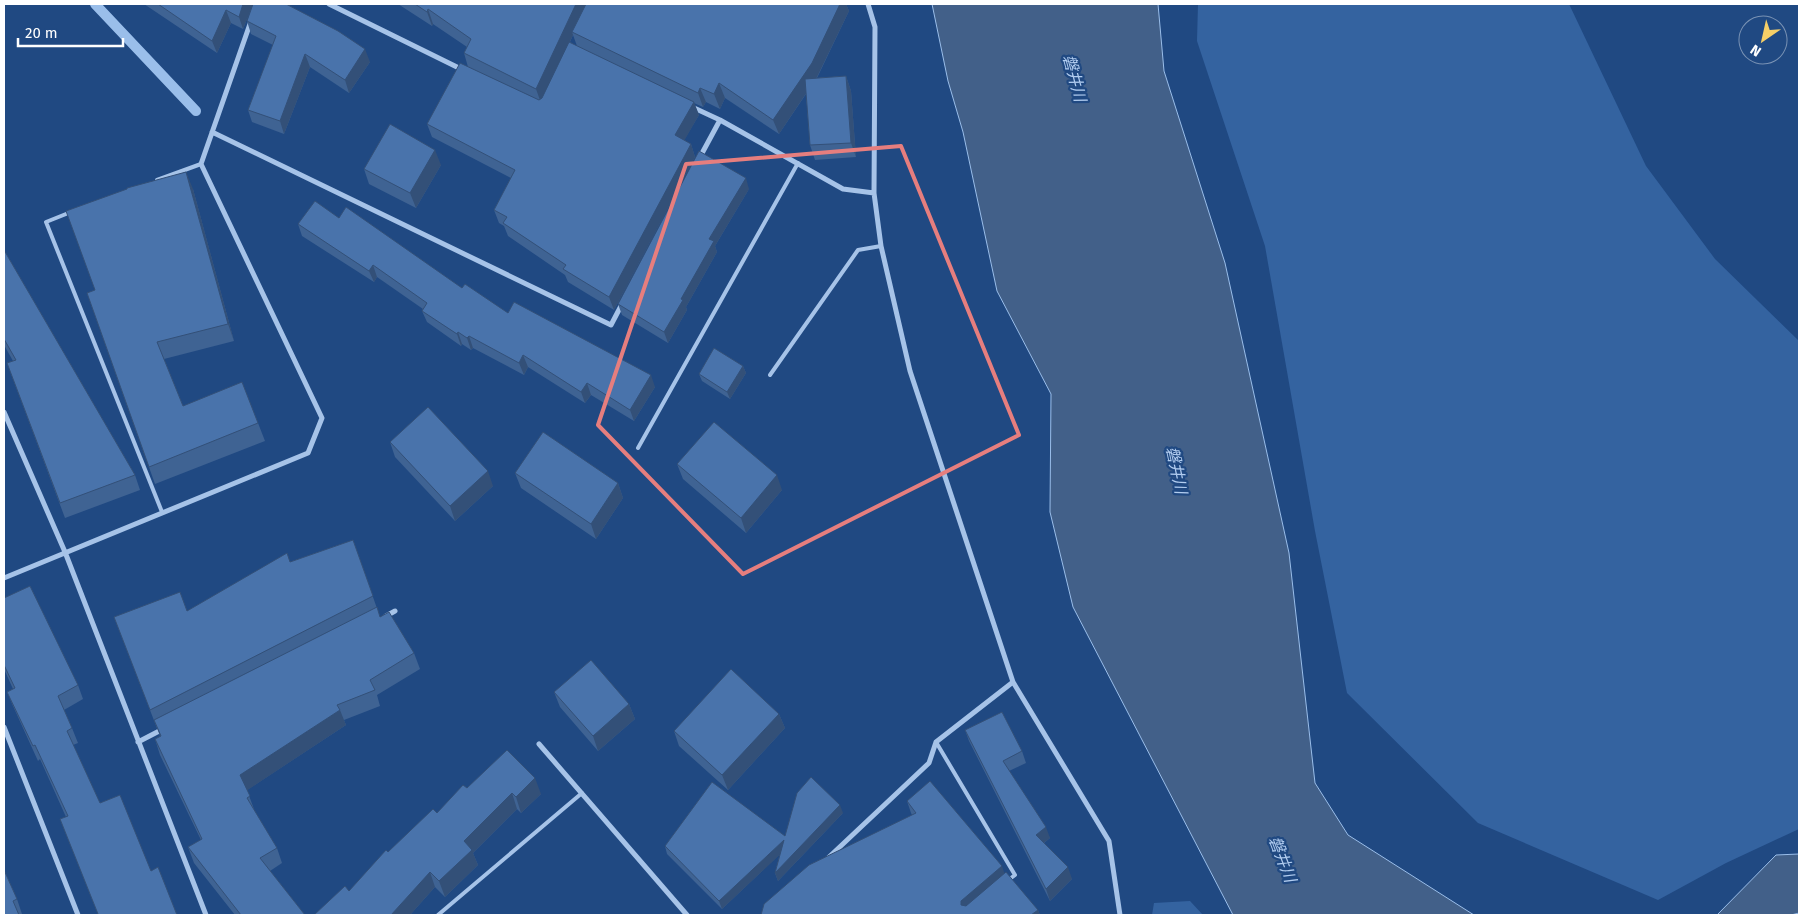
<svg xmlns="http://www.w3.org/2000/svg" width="1803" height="919" viewBox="0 0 1803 919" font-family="'Fira Sans','Noto Sans JP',sans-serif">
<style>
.green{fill:#3463a0}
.water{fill:#426089;stroke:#9abeea}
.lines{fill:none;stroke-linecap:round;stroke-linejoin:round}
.stream{stroke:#9abeea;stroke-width:10}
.service{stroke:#a6c3e8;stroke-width:4}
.minor{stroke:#a6c3e8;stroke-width:5}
.wall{fill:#3f6393;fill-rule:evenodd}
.shaded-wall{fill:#335078}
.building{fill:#4973ab;stroke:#335078}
.marked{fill:none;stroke:#e67e7e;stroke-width:4;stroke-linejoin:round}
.labels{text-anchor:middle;stroke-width:4.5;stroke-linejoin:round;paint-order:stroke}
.water-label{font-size:16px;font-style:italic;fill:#b2cdf0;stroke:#204982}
</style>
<rect width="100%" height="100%" fill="#204982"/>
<!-- green -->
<path class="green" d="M1198,4H1569L1646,166L1715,259L1799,341V829L1726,863L1658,900L1478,823L1347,693L1315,531L1265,246L1197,41Z
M1190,901L1203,915H1152L1154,903Z"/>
<!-- water -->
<path class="water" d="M932,4H1158L1164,71L1225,263L1289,553L1315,783L1348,835L1474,915H1233L1073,607L1050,512L1051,394L997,291L963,132L948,81Z
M1799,854V913L1791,915H1717L1776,855Z"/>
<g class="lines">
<!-- stream -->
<path class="stream" d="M95,4L196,111"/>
<!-- service -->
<path class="service" d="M157,180L201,164
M71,212L46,222L162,512
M770,375L858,250L881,246
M638,448L798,163
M936,742L1015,875L1007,881
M438,915L582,793"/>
<!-- minor -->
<path class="minor" d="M329,4L463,70
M692,107L720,120L843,189L874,193
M212,132L611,325L622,304
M700,157L720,120
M4,412L65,552L206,915
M4,578L308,453L322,418L201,164L251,21
M386,616L395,611
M1013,682L1109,841L1120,915
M4,727L78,915
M138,742L165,728
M539,744L687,915
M828,858L929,763L936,742L1013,682L910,371L881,246L874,193L875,27L868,4"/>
</g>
<!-- wall -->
<path class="wall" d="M144,4H253L243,29L231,23L217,53Z
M398,4H846L849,11L817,78L846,76L851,91L856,157L815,160L810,145L806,94L779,134L725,98L720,109L706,102L703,107L694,103L699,115L684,140L691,144L695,157L614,310L568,282L565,275L508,236L504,226L499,223L494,210L511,178L432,137L427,124L468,67L464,53L467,47L433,24L432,26ZM573,35L577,46L570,42Z
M247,21L370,62L349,93L310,67L284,134L252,122L248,110L273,45L251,34Z
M441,165L416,208L369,184L364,169Z
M193,189L234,341L164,359L183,406L258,423L265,441L155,484L87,293L95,290Z
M749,189L715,246L717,252L686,307L687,310L668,343L622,315L618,304Z
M339,218L462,288L508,313L655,387L634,421L591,395L585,403L528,367L524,375L473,348L471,350L462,344L461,346L427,322L422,311L423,309L377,277L374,282L302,236L298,224Z
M4,250L135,475L140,490L65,518L7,363L13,361L4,345Z
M743,366L746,373L730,399L702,381L699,374Z
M390,442L493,486L455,521L395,457Z
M677,464L782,490L746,533L683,479Z
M515,473L618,483L623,498L596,539L521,488Z
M353,540L380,617L414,653L420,669L377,695L380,706L344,720L346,725L247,790L255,812L277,848L282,863L270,871L305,915H235L194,863L188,847L201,840L160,755L155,739L160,736L114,617L187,611L290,562Z
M4,598L78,685L83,699L64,710L72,728L78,743L73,745L100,803L120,795L98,914L60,819L66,817L40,759L38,761L13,706L7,692L13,689L4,669Z
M554,692L629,704L635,719L598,751L560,707Z
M779,714L785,728L728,790L679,746L674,731Z
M965,730L1022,751L1026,763L1009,771L1050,838L1044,843L1072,879L1050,901L969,741Z
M467,788L541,794L521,813L517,809L473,853L478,865L445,897L435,887L410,915H314L349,891L388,852Z
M907,801L1004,874L1038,910L1040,915H761L912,815L911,813Z
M843,813L778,881L775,873L780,854L722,909L667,854L665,846L785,836Z
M4,870L17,899L22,914L19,915H4Z"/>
<!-- shaded-wall -->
<path class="shaded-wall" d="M243,4H253L243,29L239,17Z
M576,4H588L572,32L573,35L541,103L536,89Z
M840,4H846L849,11L817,77L779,134L773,120Z
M428,9L433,24L432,26L427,12Z
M226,10L231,23L217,53L212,41Z
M365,49L370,62L349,93L345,80Z
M305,54L310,67L284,134L280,121Z
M846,76L851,91L856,157L851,143Z
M719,83L725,98L720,109L714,94Z
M700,88L706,102L703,107L698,93Z
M694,102L699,115L680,148L675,135Z
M691,144L695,157L614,310L609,297Z
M435,150L441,165L416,208L410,193Z
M186,172L193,189L234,341L228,324Z
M746,178L749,189L715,246L717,252L686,307L687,310L668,343L664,332L709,239Z
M373,265L377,277L374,282L369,271Z
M458,332L462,344L461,346L457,334Z
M469,336L473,348L471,350L467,338Z
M523,355L528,367L524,375L519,363Z
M743,366L746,373L730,399L727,392Z
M651,375L655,387L634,421L630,410Z
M587,383L591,395L585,403L581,392Z
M488,471L493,486L455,521L450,506Z
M777,475L782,490L746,533L741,518Z
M618,483L623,498L596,539L591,524Z
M629,704L635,719L598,751L593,736Z
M340,710L346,725L246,791L240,775Z
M779,714L785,728L728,790L722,775Z
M535,778L541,794L521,813L516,797Z
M512,793L517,809L473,853L478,865L445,897L439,881L464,841Z
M840,805L843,813L778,881L775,873Z
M1046,827L1050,838L1040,846L1036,835Z
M784,840L787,848L722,909L719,901Z
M1002,866L1006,878L966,912L961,905V901Z
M1068,867L1072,879L1050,901L1046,889Z
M430,872L435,887L410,915H391Z
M1038,910L1040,915H1031Z"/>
<!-- building -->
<path class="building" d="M158,4H243L239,17L226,10L212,41Z
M253,4H286L338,31L365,49L345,80L305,54L280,121L248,110L276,36L247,21Z
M415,4H576L536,89L464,53L471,39L428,9L427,12Z
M586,4H840L812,63L773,120L719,83L714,94L700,88L698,93L572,32Z
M569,42L694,102L675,135L691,144L609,297L563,269L566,265L503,223L507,217L494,210L515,170L427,124L460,63L539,100L542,98Z
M846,76L851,143L810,145L805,79Z
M390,124L435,150L410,193L364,169Z
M699,151L746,178L709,239L714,241L681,299L683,300L664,332L618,304Z
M186,172L228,324L157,342L183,406L242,382L258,423L149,467L87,293L95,290L66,211L127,189V188Z
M315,201L339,218L346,207L462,288L465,284L508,313L514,302L651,375L630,410L587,383L581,392L523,355L519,363L469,336L467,338L458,332L457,334L422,311L427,303L373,265L369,271L298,224Z
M4,250L135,475L60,503L7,363L16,360L4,339Z
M714,348L743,366L727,392L699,374Z
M428,407L488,471L450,506L390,442Z
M714,422L777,475L741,518L677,464Z
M543,432L618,483L591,524L515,473Z
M353,540L373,596L150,710L114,617L180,592L187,611L287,553L290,562Z
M30,586L78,685L58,696L72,728L67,731L100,803L120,795L151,871L158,867L177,915H96L98,914L60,819L68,816L35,745L33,746L7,692L15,688L4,665V598Z
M377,607L380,617L389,612L414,653L370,680L375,690L337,705L340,710L240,775L250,796L247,798L277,848L260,858L305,915H241L188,847L202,839L155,739L161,736L154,720Z
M591,660L629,704L593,736L554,692Z
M731,669L779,714L722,775L674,731Z
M1002,712L1022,751L1003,761L1046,827L1036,835L1068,867L1046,889L965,730Z
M507,750L535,778L516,797L512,793L464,841L472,850L439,881L430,872L391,915H314L345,886L349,891L386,850L388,852L433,809L437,813L463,785L467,788Z
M811,777L840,805L775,873L784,840L719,901L665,846L712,782L785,836L797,793Z
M930,781L1002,866L961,901V905L966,906L1006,872L1038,910L1031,915H761L764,904L809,865L916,813L907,801Z
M4,870L17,899L13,901L19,915H4Z"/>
<!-- marked area -->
<path class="marked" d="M901,146L1019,435L743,574L598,425L686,164Z"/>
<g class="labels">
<!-- water labels -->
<g class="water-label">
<text transform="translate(1075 78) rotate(75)" y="6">磐井川</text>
<text transform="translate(1177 470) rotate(78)" y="6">磐井川</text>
<text transform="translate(1283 859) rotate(69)" y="6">磐井川</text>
</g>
</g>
<!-- border -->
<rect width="1803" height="919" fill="none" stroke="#ffffff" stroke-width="10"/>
<!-- north arrow -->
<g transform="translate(1763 40) rotate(214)"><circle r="24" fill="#204982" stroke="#7992b4"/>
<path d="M0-4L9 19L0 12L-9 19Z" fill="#f6cf67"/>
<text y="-8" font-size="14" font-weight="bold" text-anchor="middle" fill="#ffffff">N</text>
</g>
<!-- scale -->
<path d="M18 38v8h105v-8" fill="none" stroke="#ffffff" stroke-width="2.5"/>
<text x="25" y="38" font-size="15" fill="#ffffff" stroke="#204982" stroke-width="4" paint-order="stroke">20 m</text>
</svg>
